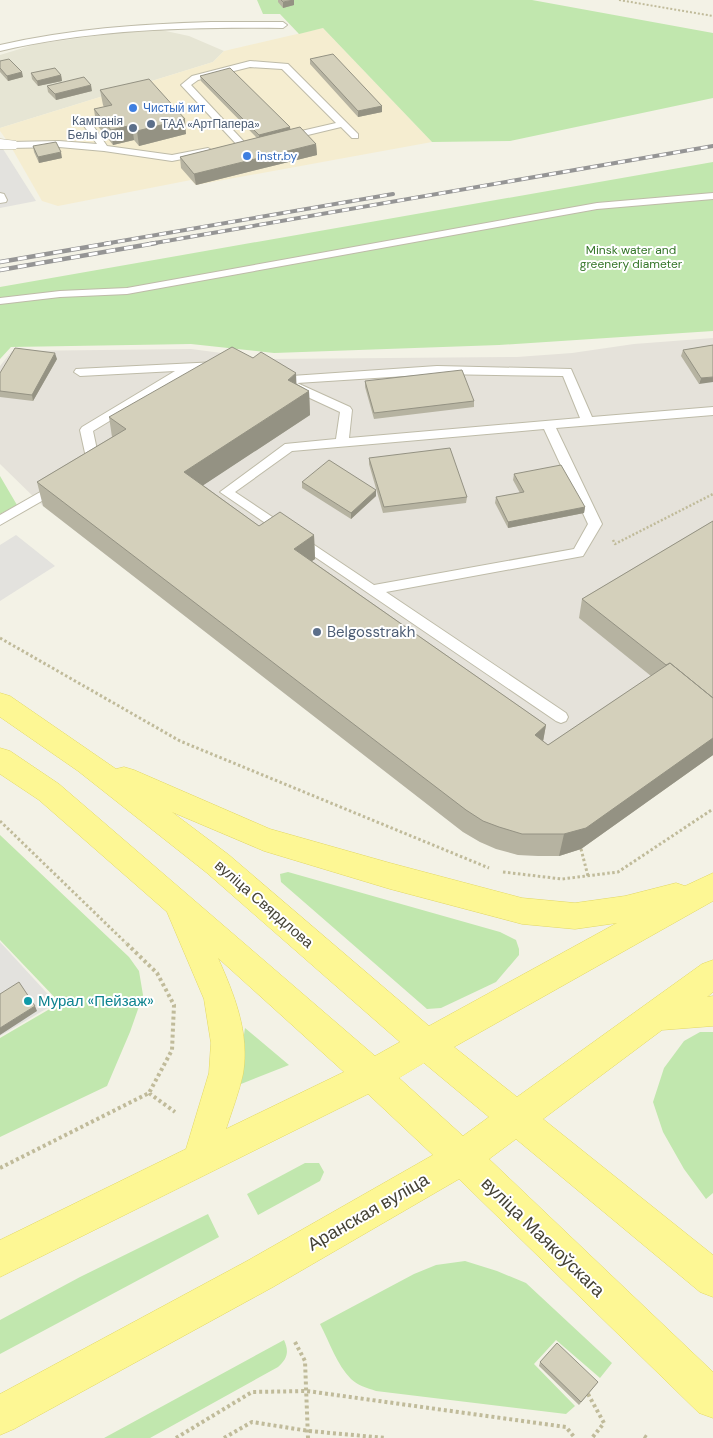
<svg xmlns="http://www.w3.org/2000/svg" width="713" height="1438" viewBox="0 0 713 1438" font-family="'DM Sans',sans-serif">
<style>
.residential{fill:#e6e5d4}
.commercial{fill:#f5edd0}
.industrial{fill:#e5e2da}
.green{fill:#c1e7ae}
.parking{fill:#e3e2de}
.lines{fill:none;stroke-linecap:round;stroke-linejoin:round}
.service-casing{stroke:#bebba8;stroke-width:2}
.minor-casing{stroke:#bebba8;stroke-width:1}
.primary-casing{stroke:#e2d864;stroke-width:1}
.path-far3{stroke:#c0bb9a;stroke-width:2;stroke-dasharray:2 2;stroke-linecap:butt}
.path-far2{stroke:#c0bb9a;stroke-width:2.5;stroke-dasharray:2 2;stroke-linecap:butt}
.path-far1{stroke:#c0bb9a;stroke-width:3;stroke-dasharray:2.5 2.5;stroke-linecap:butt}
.path{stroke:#c0bb9a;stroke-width:4;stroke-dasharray:3 3;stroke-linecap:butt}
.service{fill:#fff;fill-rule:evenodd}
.minor{fill:#fff;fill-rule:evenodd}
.primary{fill:#fdf794;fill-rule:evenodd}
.rail-far1-casing{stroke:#959595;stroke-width:4}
.rail-casing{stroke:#959595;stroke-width:4.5}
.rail-far1{stroke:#fff;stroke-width:2.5;stroke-dasharray:7;stroke-linecap:butt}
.rail{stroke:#fff;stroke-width:3;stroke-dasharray:9;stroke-linecap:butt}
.wall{fill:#b6b3a1}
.shaded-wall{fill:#949283}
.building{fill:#d4d0bb;stroke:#949283}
.shop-dot{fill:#3f7fe0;stroke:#fff;stroke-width:2}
.service-dot{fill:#5c6f8a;stroke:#fff;stroke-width:2}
.culture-dot{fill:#0f9aa8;stroke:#fff;stroke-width:2}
.labels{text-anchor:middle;stroke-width:4;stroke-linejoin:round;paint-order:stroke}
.far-shop-label{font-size:12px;fill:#366cbe;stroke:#fff;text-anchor:start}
.far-service-label{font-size:12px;fill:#4e5e75;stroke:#fff;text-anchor:end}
.far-park-label{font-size:12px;fill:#357629;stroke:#fff}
.service-label{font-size:15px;fill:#4e5e75;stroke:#fff;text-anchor:start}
.street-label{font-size:15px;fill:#454235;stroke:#fff}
.culture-label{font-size:15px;fill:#0d838f;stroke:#fff;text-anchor:start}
.near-street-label{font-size:18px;fill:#454235;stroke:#fff}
</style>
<rect width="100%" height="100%" fill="#f3f2e6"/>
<!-- residential -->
<path class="residential" d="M161,30L189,36L224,51L213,62L0,128V55L36,44L131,31Z"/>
<!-- commercial -->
<path class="commercial" d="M323,28L432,142L196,185L191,180L58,206L42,201L10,145L0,131V128L213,62L224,51Z"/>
<!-- industrial -->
<path class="industrial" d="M713,338V755L581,849L559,856L518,855L480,842L463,832L43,506L0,464V366L12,351L191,349L268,359L517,357L572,353L634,344Z"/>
<!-- green -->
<path class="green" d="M257,0H532L713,33V98L510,141L432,142L323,28L299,34L280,14H263Z
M713,162V331L499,345L274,353L191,344L11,347L0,359V287Z
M0,476L17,505L0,514Z
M0,835L129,957L139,971L143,995L130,1032L107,1086L0,1137V1038L60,1003L0,940Z
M288,872L500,932L516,940L519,949V955L496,982L441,1008L427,1009L281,882L280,874Z
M245,1028L289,1065L236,1086Z
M700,1032H713V1193L706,1199L684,1169L663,1132L653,1102L664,1068L684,1041Z
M305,1163H319L324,1172L320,1181L258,1215L247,1194Z
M208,1214L219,1237L0,1354V1320L80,1277Z
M465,1261L497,1271L526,1283L612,1363L600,1378L556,1340L534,1364L575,1406L566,1414L376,1391C367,1388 357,1385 351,1379C337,1365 329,1341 320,1324L414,1274L436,1265Z
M284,1340C289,1351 288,1358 278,1367L150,1438H104Z"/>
<!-- parking -->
<path class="parking" d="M0,149H3L36,201L0,208Z
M16,535L55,566L0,601V545Z
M0,942L56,1003L0,1036Z"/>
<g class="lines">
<!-- service casing -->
<g class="service-casing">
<path id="service" d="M211,22H283L287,25L283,28C187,27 94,29 0,51V45C70,29 139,24 211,22Z
M250,61L288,64L358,134V138H352L341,127L287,140L284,139V135L336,123L282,69L250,67L198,80L191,85L248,146L246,148H240L181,85L192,76Z
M89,123L92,124L107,146L172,155L208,148L213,151L208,154L172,161L104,151L59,147L10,148L5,145L10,142L59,141L97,144L84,126Z
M0,193L4,194L7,200L6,202L0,203Z
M713,193V199L597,209L127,294L60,297L0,304V298L60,291L127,288L597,203Z
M217,362L221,363L223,366L221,369L192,371L93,431L100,464L93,470H85L83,467L87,462L80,430L82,427L175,371L80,376L74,372L76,369Z
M437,366L571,369L592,417L713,407V415L556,428L602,524L583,556L386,592L566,713L568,717L566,721L561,723L556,721L220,492L285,444L336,439L340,412L286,387L284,383H277L275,380L277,377ZM437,374L563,376L580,418L349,438L352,410L350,407L297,383ZM544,429L588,524L574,549L374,585L235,492L292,451Z
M56,483L61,484L62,487L61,490L0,525V515Z"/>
</g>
<!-- minor casing -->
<g class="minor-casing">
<path id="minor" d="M0,139L16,141L19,145L16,149H0Z"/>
</g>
<!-- primary casing -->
<g class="primary-casing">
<path id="primary" d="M0,693L10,696L116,769L124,767L134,770L270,829L390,863L522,898L575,903L625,896L676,883L685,886L713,873V901L454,1047L517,1097L702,964L713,960V992L707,997L713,996V1026L662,1030L543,1119L713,1255V1297L700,1292L516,1139L489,1159L713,1372V1418L699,1413L459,1179L273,1287L14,1429L0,1435V1394L247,1261L433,1155L368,1094L0,1277V1240L186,1149L209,1073L211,1043L204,999L167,912L39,800L0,774V748L10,751L59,784L375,1056L400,1042L207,873L78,771L0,717ZM172,812L264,851L390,889L522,924L575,929L617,923L429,1026L229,855ZM218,958L344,1072L226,1129C232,1111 239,1092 243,1074C250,1033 234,994 218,958ZM424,1063L489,1117L463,1136L399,1078Z"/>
</g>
<!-- path-far3 -->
<path class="path-far3" d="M619,0L713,16"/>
<!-- path-far2 -->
<path class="path-far2" d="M613,540L615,544L713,494"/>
<!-- path-far1 -->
<path class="path-far1" d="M0,638L180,741L489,868
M0,821L126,943
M581,849L588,876
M503,872L562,879L618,872L713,809"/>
<!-- path -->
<path class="path" d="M149,1093L175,1112
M0,1168L149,1093L172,1050L174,1005L157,973L125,942
M295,1342L305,1361L308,1438
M588,1394L604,1423L592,1438
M644,1436L647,1438
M176,1438L252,1392L307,1391L566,1427L575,1438
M224,1438L252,1422L309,1431L386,1438"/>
<!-- service -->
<use href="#service" class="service"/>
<!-- minor -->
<use href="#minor" class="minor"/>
<!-- primary -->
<use href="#primary" class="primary"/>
<!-- rail-far1 casing -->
<g class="rail-far1-casing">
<path id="rail-far1" d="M104,244L393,194
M149,244L713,146"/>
</g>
<!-- rail casing -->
<g class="rail-casing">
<path id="rail" d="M0,262L111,243
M0,270L156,243"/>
</g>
<!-- rail-far1 -->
<use href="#rail-far1" class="rail-far1"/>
<!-- rail -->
<use href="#rail" class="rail"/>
</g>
<!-- wall -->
<path class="wall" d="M278,0H294V5L283,8L278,2Z
M310,59L382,106V112L358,117L310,64Z
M0,61L23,77L8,81L0,72Z
M31,73L61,75L62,81L38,86L32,79Z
M200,76L290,127V130L316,144L317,155L196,185L181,168L180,157L257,138L201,81Z
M47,86L92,91L56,100L48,92Z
M100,90L186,134L139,146L134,140L113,145L96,124L94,109L104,107L103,105Z
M33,146L62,158L39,163L34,152Z
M713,345L699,384L681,356L683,350Z
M253,358L309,391L310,415L203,485L259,526L314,535L315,559L312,561L546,725L543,741L548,745L651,676L579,618L582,599L713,521V755L581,849L559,856H538L518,855L496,849L480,842L463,832L43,506L37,482L112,437L109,417Z
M57,359L33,401L0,397V373Z
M365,381L474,401V407L374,419L365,387Z
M369,458L467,497L466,503L383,513L369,464Z
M514,474L585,507L584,513L508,528L495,503L496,497L520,493L513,480Z
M302,482L376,496L351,519L302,488Z
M540,1362L598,1382L579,1405L539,1366Z"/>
<!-- shaded-wall -->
<path class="shaded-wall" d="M294,0V5L283,8V2Z
M22,72L23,77L8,81L7,76Z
M61,75L62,81L38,86L37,81Z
M91,85L92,91L56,100L55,94Z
M382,106V112L358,117V111Z
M185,119L186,134L139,146L137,131Z
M132,125L134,140L113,145L111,130Z
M290,127L291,132L259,141V135Z
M316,144L317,155L196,185L194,174Z
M61,152L62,158L39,163L38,157Z
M55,353L57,359L33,401L32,395Z
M296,373L297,397L288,380Z
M713,377V382L699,384L701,378Z
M309,391L310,415L187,496L184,472Z
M376,490V496L351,519V513Z
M585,507L584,513L508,528V522Z
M314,535L315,559L295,572L294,549Z
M546,725L542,747L535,735Z
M713,738V755L581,849L559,856L564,834Z
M35,1006L37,1011L0,1035V1028Z"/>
<!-- building -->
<path class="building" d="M281,0H294L283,2Z
M333,54L382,106L358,111L310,59Z
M9,59L22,72L7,76L0,68V61Z
M55,68L61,75L37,81L31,73Z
M230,68L290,127L259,135L200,76Z
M84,77L91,85L55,94L47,86Z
M149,79L185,119L137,131L132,125L111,130L94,109L112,105L100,90Z
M300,127L316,144L194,174L180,157Z
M56,142L61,152L38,157L33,146Z
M713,345V377L701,378L683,350Z
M232,347L253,358L261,352L296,373L288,380L309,391L184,472L259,526L280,512L314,535L294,549L546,725L535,735L548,745L670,663L713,698V738L586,828L564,834H522L499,827L483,821L466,810L37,482L126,429L109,417Z
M15,348L55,353L32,395L0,391V373Z
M462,370L474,401L374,413L365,381Z
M450,448L467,497L384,507L369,458Z
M329,460L376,490L351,513L302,482Z
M561,465L585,507L508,522L496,497L524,492L514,474Z
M713,521V698L670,663L666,665L582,599Z
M19,982L35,1006L0,1028V994Z
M557,1343L598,1382L581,1402L540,1362Z"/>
<!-- markers -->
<g class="shop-dot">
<circle cx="133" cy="108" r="5"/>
<circle cx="247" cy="156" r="5"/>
</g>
<g class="service-dot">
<circle cx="151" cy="124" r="5"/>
<circle cx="133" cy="128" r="5"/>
<circle cx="317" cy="632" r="5"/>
</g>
<circle class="culture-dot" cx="28" cy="1001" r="5"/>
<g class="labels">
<!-- far-shop labels -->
<g class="far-shop-label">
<text x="143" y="112">Чистый кит</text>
<text x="257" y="160">instr.by</text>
</g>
<!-- far-service labels -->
<g class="far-service-label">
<text x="123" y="125">Кампанія<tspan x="123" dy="14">Белы Фон</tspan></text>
<text x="161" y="128" text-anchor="start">ТАА «АртПапера»</text>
</g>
<!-- far-park labels -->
<g class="far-park-label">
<text x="631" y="254">Minsk water and<tspan x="631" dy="14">greenery diameter</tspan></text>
</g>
<!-- service labels -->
<g class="service-label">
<text x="327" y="637">Belgosstrakh</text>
</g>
<!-- street labels -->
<g class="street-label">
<text transform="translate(264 904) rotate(41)" y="5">вуліца Свярдлова</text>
</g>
<!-- culture labels -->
<g class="culture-label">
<text x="38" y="1006">Мурал «Пейзаж»</text>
</g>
<!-- near-street labels -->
<g class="near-street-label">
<text transform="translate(368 1212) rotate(-30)" y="6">Аранская вуліца</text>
<text transform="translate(543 1237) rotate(44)" y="6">вуліца Маякоўскага</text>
</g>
</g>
</svg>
